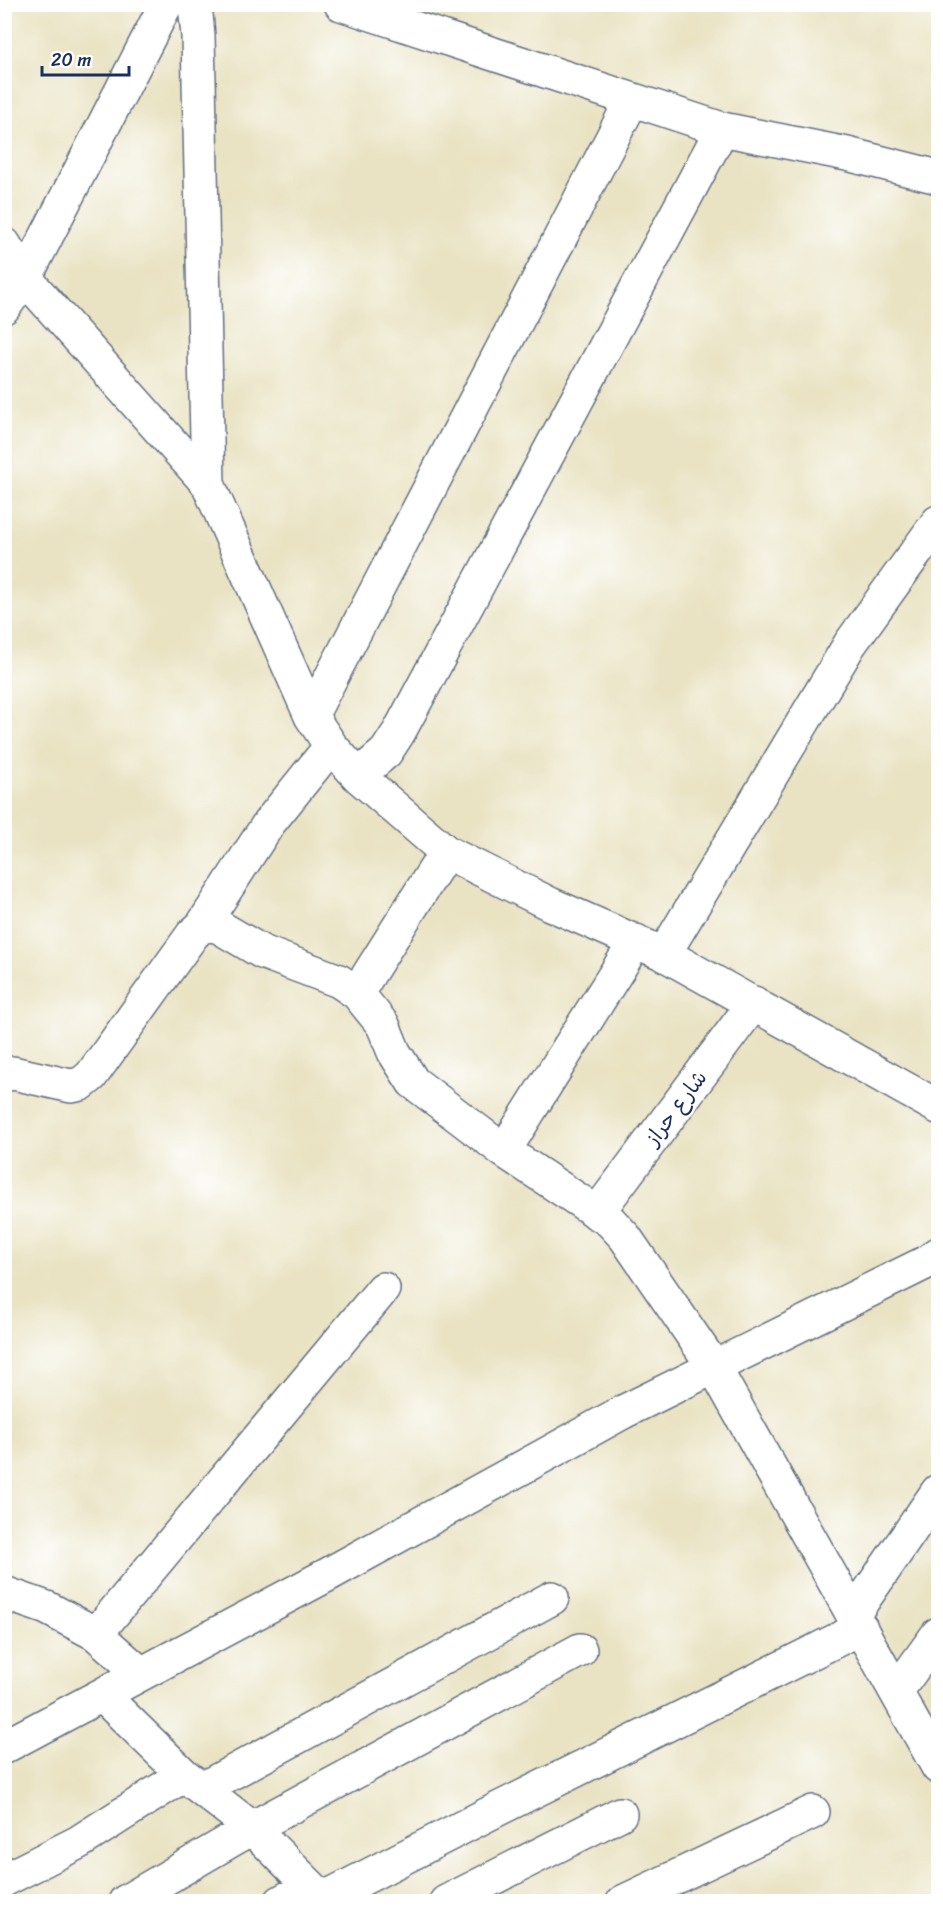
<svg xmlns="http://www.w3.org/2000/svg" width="943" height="1906" viewBox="0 0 943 1906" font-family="Sriracha,'Playpen Sans Arabic',sans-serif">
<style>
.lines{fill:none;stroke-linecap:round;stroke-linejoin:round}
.minor-casing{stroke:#636e81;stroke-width:36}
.minor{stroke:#fff;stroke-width:33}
.labels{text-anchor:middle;stroke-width:4.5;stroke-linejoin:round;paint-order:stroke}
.street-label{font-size:21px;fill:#1b2f5e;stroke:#fff}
</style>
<rect width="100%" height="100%" fill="#fff"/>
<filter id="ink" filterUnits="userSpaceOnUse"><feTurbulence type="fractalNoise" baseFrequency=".0167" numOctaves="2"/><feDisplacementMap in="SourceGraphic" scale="12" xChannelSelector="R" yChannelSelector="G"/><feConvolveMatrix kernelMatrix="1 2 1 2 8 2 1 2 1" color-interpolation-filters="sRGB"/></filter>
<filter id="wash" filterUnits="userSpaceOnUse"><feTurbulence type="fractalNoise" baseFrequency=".008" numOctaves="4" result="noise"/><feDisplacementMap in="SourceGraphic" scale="24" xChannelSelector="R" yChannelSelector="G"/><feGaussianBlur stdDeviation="1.35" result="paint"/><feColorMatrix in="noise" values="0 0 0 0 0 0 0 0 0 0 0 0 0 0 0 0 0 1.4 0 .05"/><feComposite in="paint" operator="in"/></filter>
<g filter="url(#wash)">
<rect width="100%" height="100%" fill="#e9e3c3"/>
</g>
<g filter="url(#ink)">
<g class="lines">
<!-- minor casing -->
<g class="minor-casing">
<path id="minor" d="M195,4L198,36L208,484
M341,4L722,129L847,154L938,177
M4,244L25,278L208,484L311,716L331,746L358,776L446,852L550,904L664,954L938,1107
M4,307L25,278L166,4
M311,716L632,100
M358,776L386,752L399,732L722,129
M202,926L269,823L331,746
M664,954L850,644L938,522
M357,993L446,852
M4,1075L13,1073L71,1086L81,1084L91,1076L193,934L202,926L216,925L262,952L339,981L357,993L383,1025L394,1052L413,1082L504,1151L610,1221L625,1237L714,1367L938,1767
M504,1151L636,941
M597,1213L754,1003
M4,1593L47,1608L96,1634L141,1674
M853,1615L938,1491
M96,1634L383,1289
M896,1692L938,1634
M102,1695L184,1775L252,1828L326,1902
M4,1747L329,1574L623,1412L927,1262L938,1254
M202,1789L552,1598
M4,1880L79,1842L184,1775
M323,1899L498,1809L861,1628
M125,1902L252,1828L580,1650
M281,1902L310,1886
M446,1902L620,1814
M623,1902L813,1812"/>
</g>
<!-- minor -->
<use href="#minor" class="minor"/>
</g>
</g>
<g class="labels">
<!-- street labels -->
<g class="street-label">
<text transform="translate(676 1108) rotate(-53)" y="7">شارع حراز</text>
</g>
</g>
<!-- margin -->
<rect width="943" height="1906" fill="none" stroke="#fff" stroke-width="24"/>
<!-- scale -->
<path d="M42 66v9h87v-9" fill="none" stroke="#1b2f5e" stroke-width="3"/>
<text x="51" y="66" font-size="18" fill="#1b2f5e" stroke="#ffffff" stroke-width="4.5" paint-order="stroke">20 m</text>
</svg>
